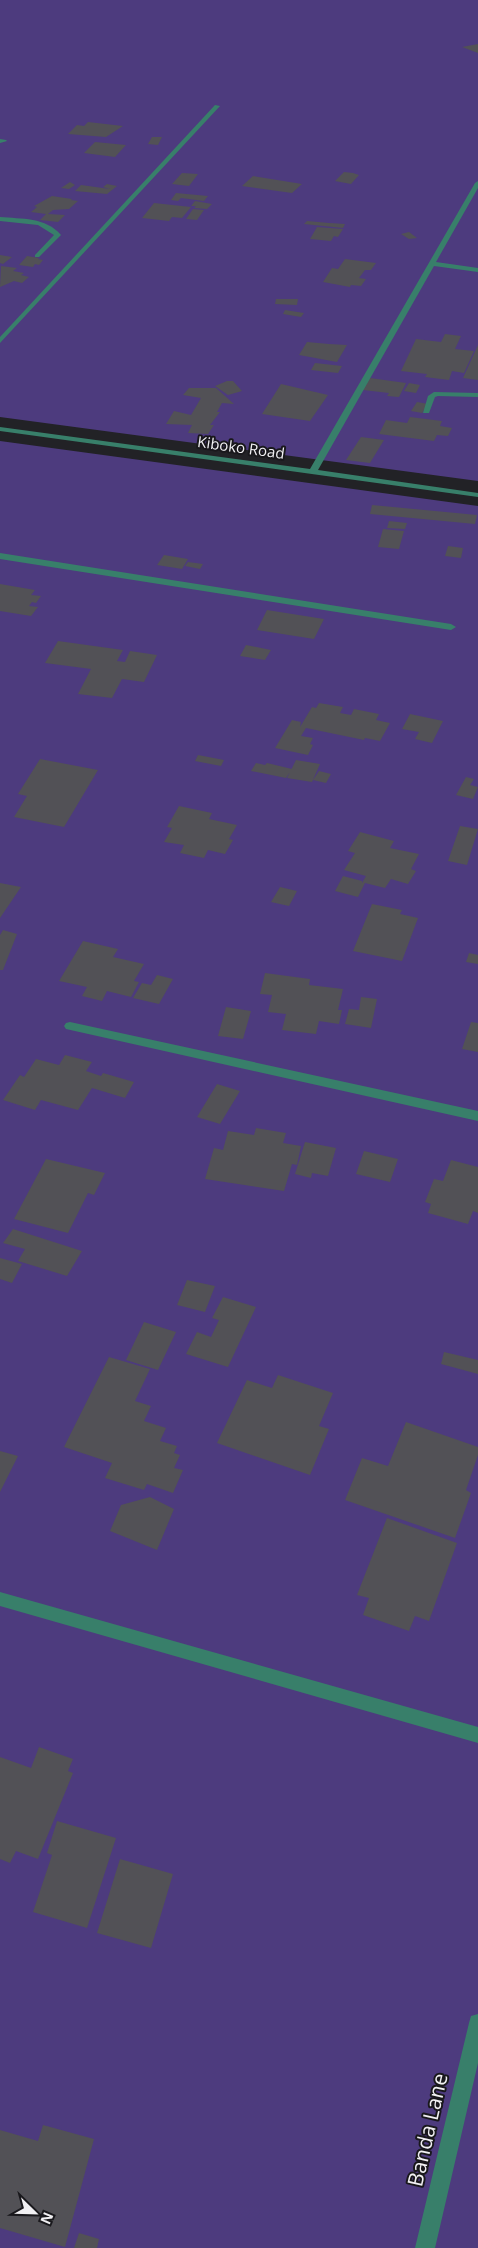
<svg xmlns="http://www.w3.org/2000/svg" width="478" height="2248" viewBox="0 0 478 2248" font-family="'Open Sans',sans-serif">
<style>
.green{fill:#4d3b7e}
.building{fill:#525156}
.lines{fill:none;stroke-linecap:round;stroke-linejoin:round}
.minor{fill:#387f6a;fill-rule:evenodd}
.labels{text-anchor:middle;stroke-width:4;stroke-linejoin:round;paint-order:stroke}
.far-street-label{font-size:15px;fill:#f1f0f3;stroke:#19181c}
.near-street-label{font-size:21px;fill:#f1f0f3;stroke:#19181c}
</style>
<rect width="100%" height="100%" fill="#222226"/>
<!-- green -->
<path class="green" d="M0,0H478V481L0,417Z
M0,441L478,506V2248H0Z"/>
<!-- building -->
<path class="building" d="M478,44V53L462,47Z
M88,122L123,126L106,137L68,134L77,125L84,126Z
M152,137H162L158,145L148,144Z
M95,142L126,145L115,157L84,153Z
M344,172L353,173L359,175L351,184L335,181Z
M182,173L198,174L189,186L172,184Z
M253,176L302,184L292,193L242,186Z
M70,182L75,185L69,189L61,188Z
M107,184L117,186L107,194L75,191L81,185L110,189L103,187Z
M176,193L208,196L204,201L181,198L178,201L171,200Z
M52,196L72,199L71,200L78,201L69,209L53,210L48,214L65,215L58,222L40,220L46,214L31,212L37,207L34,206Z
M195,201L212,204L207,209L194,208L196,206H191Z
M154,203L191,207L182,218L172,217L169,221L142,218Z
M193,209L204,210L197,220L186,219Z
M307,221L329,223L345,224L343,228L304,224Z
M317,227L343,229L338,237L334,236L331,241L310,239Z
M409,232L417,238L409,239L401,234Z
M0,255L12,257L3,264L0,263Z
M27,256L39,258L38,259L43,260L39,265L35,264L33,267L19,265Z
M345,259L376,263L371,270H365L359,278L366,279L361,286L351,285L350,287L323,282L332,268L338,269Z
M1,266L17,268L13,271L24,273L21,275L29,277L22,283L14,281L0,287Z
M276,299H298L297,305L275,304Z
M285,310L304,313L301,317L283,314Z
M445,334L461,336L455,349L474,351L464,373L452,371L449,380L425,377L427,374L401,371L416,339L441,342Z
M307,342L329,344L347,345L337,362L299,355Z
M478,345V380L463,378Z
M315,363L342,366L338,373L311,370Z
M370,378L406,383L399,397L387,396L389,393L363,390Z
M227,381H233L242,391L228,395L215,386Z
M409,383L420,385L416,393L404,391Z
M281,384L328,395L310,421L262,414Z
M189,388H216L234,404L222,403L217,412H220L210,425H214L208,434L188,433L192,425L166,424L174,411L191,415L201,398L183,395Z
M417,402L428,404L422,413L411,411Z
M410,417L442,421L440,426L452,428L448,436L437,435L434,441L379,434L386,420L407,423Z
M361,437L384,440L370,463L346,460Z
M372,505L477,515L475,524L370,514Z
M389,521L407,523L405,529L387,528Z
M383,529L404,531L399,549L378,547Z
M448,546L463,548L461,558L445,556Z
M164,555L188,559L182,569L157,565Z
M188,562L203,564L200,569L185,566Z
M0,584L35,590L31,595L41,596L36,603L32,602L29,606L38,607L31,616L0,611Z
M267,610L324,619L314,639L257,630Z
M58,641L123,650L117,661L125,662L130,651L157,655L144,682L122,679L112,698L78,694L91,669L45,663Z
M246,645L271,650L265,660L240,656Z
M319,703L343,707L340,713L351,715L354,709L379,714L376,720L390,723L380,741L365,738L364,740L306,728L301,736L313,738L310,744L313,745L308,755L275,748L292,720L301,722L300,727L312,707L316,708Z
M410,714L443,721L432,743L415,739L419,732L402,729Z
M198,755L224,760L221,766L195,761Z
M40,759L98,770L64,827L14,817L27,796L18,794Z
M296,760L320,764L312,782L287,778Z
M256,763L265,765L267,763L292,769L286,778L251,771Z
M319,771L331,774L326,783L313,780Z
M466,777L474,779L470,785L478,787L473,799L456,795Z
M179,806L212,813L209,819L237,825L229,839L233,840L225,854L208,850L204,858L180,853L184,845L164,842L172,828L167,827Z
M460,826L478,829L467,865L448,861Z
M360,832L394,841L390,848L419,854L411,869L416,871L408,884L391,879L385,888L365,883L358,897L335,891L343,876L362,881V883L366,876L344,870L355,853L348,851Z
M0,883L21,887L0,918Z
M280,887L297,891L289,906L271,902Z
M372,904L402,910L400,914L418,918L402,961L353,951Z
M3,930L17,934L3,970H0V935Z
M83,941L118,949L113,957L144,964L134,981L139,982L131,997L107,991L102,1001L82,996L87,987L59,981Z
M469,953L478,955V964L466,962Z
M265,973L310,979L309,985L343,989L338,1010H342L339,1024L319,1021L316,1034L282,1030L286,1014L268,1012L272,995L260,994Z
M157,975L173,979L159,1004L133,998L142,983L151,985Z
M361,997L377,999L371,1028L345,1024L349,1009L359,1010Z
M226,1007L251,1011L243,1039L218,1036Z
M471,1022L478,1023V1052L462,1049Z
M65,1055L92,1062L86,1071L101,1076L103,1073L134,1082L125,1098L92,1088L78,1110L41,1100L35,1110L3,1100L20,1075L24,1077L36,1059L59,1065Z
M217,1084L240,1091L220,1124L197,1117Z
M256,1128L286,1133L283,1143L301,1146L297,1165L292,1164L284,1191L205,1179L214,1148L223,1150L228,1131L254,1135Z
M305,1142L336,1148L328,1176L312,1173L311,1178L295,1174Z
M364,1151L398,1159L390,1182L356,1174Z
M46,1159L105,1173L94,1195L88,1193L68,1233L14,1219Z
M451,1160L478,1167V1213L473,1211L468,1224L428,1213L431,1204L425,1202L434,1179L443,1181Z
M13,1229L82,1251L67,1276L18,1261L25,1249L3,1243Z
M0,1258L22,1264L12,1283L0,1279Z
M187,1280L215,1286L205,1312L177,1305Z
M223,1297L256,1307L228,1367L186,1354L197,1332L211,1337L219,1320L212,1318Z
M144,1322L176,1332L158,1370L126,1360Z
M444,1352L478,1360V1374L441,1364Z
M109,1357L150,1369L135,1401L151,1406L144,1421L166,1428L160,1441L177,1446L174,1453L180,1455L174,1468L183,1470L173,1493L147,1484L144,1490L105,1478L112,1463L64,1447Z
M278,1375L333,1393L319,1426L329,1429L310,1475L217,1443L247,1380L272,1388Z
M406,1422L478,1447V1455L466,1490L471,1493L455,1538L345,1500L362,1458L388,1466Z
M0,1451L18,1456L0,1492Z
M150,1497L174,1509L157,1550L110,1531L121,1505Z
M387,1518L457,1543L429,1621L415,1616L409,1631L363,1615L369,1598L357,1595Z
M39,1747L73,1759L68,1771L73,1773L38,1859L16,1851L10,1863L0,1859V1757L31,1768Z
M57,1821L116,1838L87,1928L33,1912L52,1855L47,1853Z
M120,1859L173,1874L151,1948L97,1933Z
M43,2125L94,2139L65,2247L0,2228V2130L38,2141Z
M79,2233L99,2239L97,2248H74Z"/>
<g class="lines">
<!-- minor -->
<path class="minor" d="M215,105L220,106L0,343V337Z
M0,139L6,140L7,141L0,143Z
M478,181V188L436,262L478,268V272L434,266L318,470L478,493V497L0,431V427L310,469L475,183Z
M0,217C21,219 46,217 61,235L39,257H35V255L54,235L38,225L0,221Z
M434,392L478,393V397L438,396L435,397L429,413H423L428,396Z
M0,553L451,624L456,627L451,630L0,559Z
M70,1022L478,1111V1121L66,1029L64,1026L66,1023Z
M0,1592L478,1727V1743L0,1606Z
M478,2014V2063L435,2248H415L469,2023L471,2016Z"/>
</g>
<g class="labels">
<!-- far-street labels -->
<g class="far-street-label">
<text transform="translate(241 448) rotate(8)" y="5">Kiboko Road</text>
</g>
<!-- near-street labels -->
<g class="near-street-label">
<text transform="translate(428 2130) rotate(-77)" y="7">Banda Lane</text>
</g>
</g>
<!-- north arrow -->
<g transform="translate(35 2213) rotate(113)" stroke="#19181c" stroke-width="4" paint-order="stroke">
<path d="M0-4L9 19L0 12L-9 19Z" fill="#f1f0f3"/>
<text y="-8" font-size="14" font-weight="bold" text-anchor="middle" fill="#f1f0f3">N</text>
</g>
</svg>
